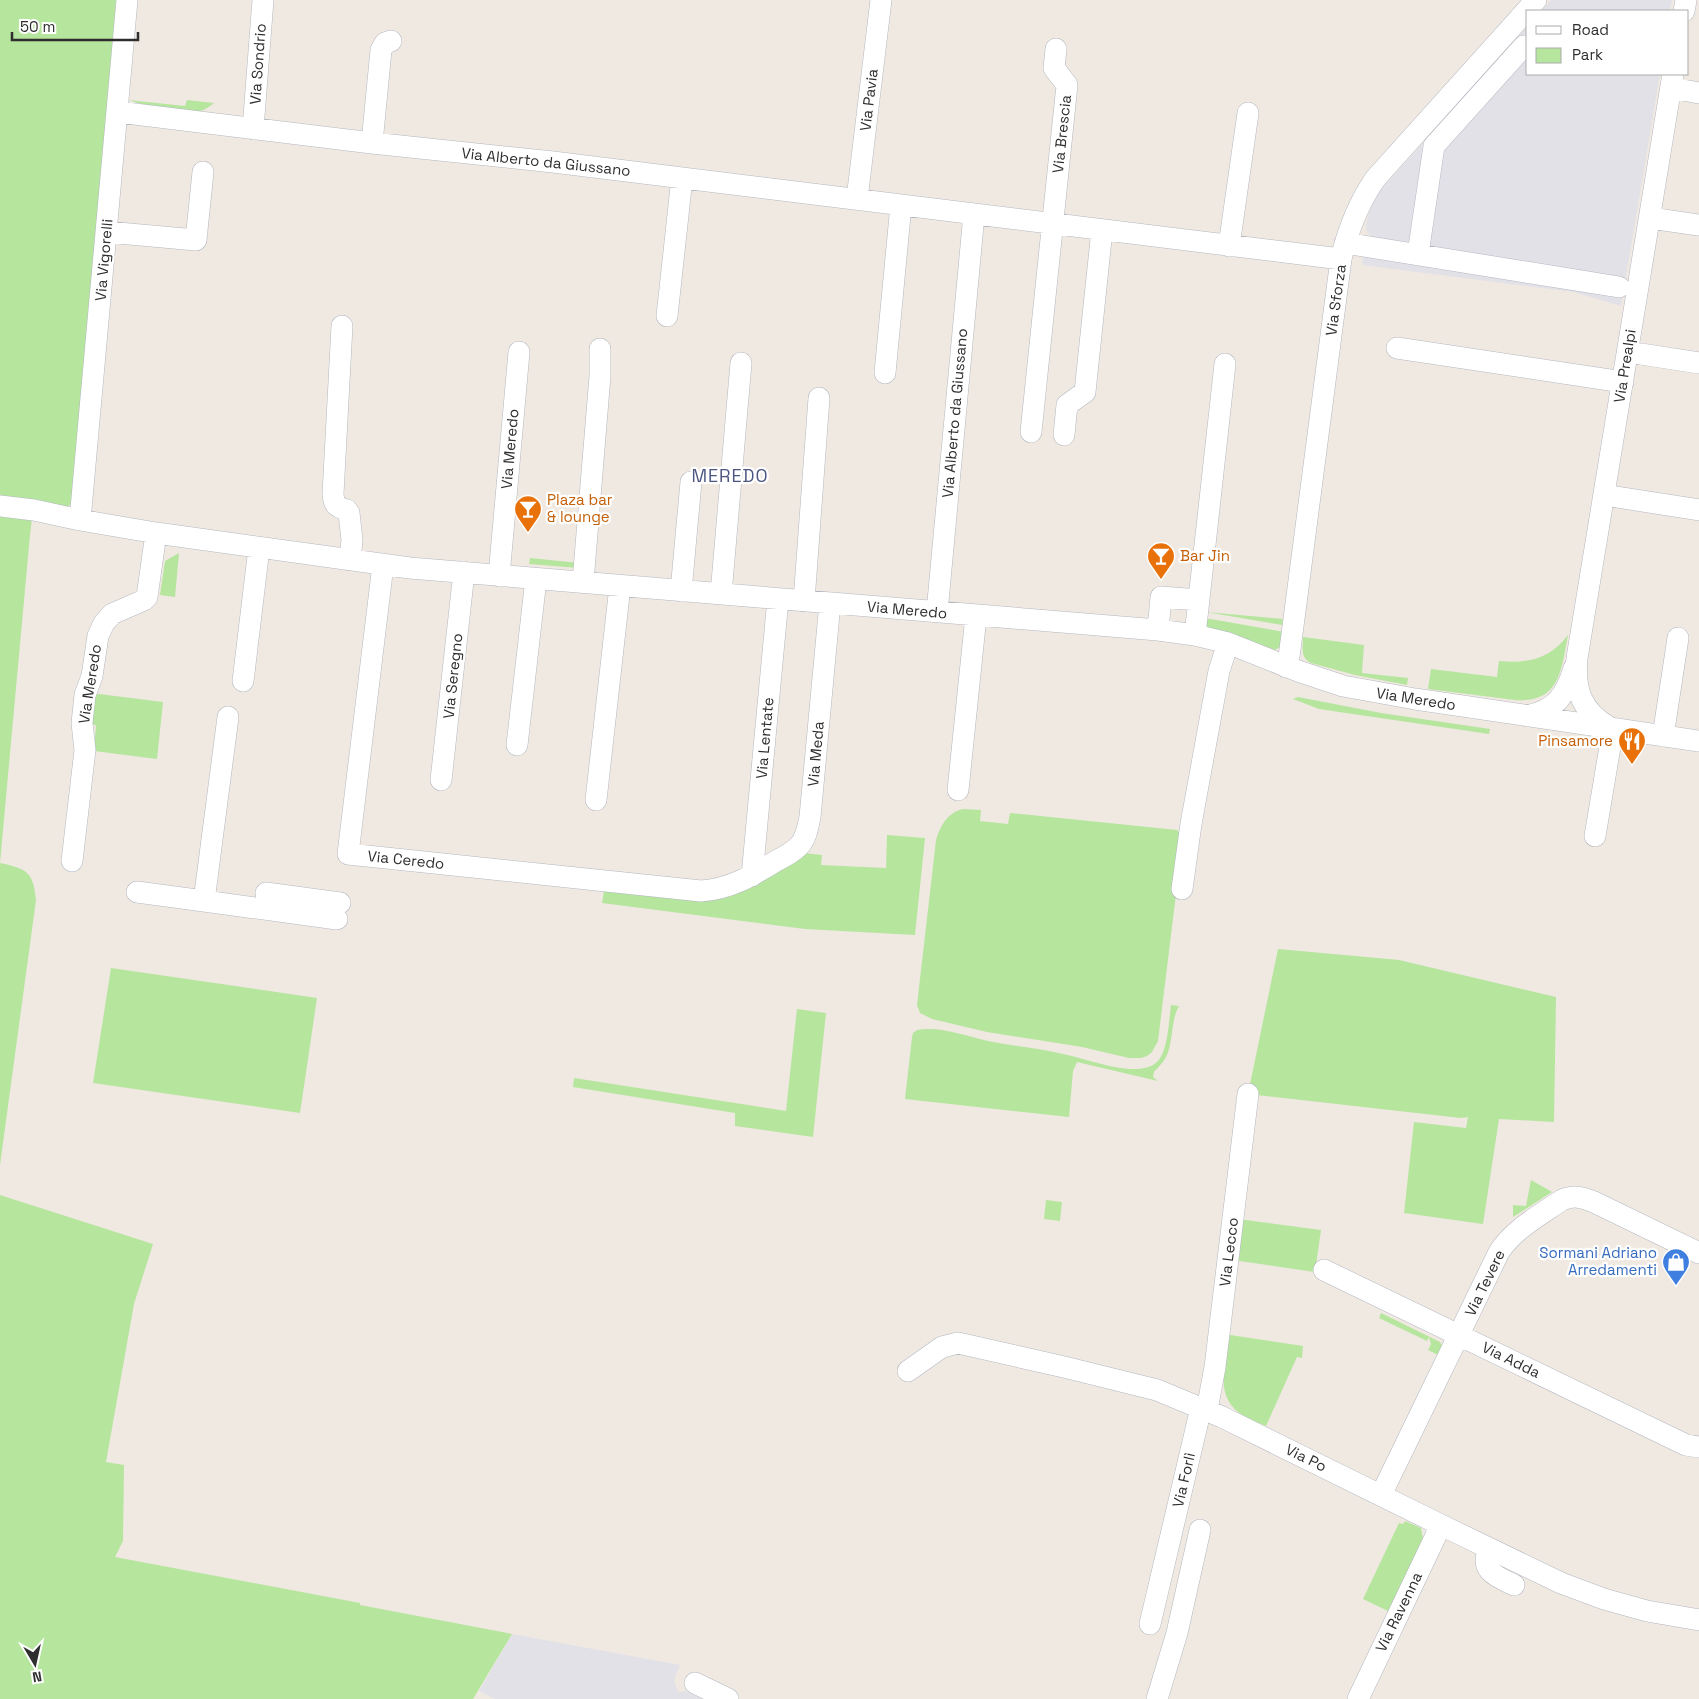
<svg xmlns="http://www.w3.org/2000/svg" width="1699" height="1699" viewBox="0 0 1699 1699" font-family="'Space Grotesk',sans-serif">
<style>
.industrial{fill:#e3e1e8}
.green{fill:#b6e59e}
.lines{fill:none;stroke-linecap:round;stroke-linejoin:round}
.minor-casing{stroke:#b4b7c1;stroke-width:22}
.minor{stroke:#fff;stroke-width:21}
.labels{text-anchor:middle;stroke-width:4.5;stroke-linejoin:round;paint-order:stroke}
.street-label{font-size:15px;fill:#2e2e2e;stroke:#fff}
.food-label{font-size:15px;fill:#c56008;stroke:#fff;text-anchor:start}
.shop-label{font-size:15px;fill:#366cbe;stroke:#fff;text-anchor:end}
.quarter-label{font-size:18px;letter-spacing:1px;fill:#4d5680;stroke:#fff}
</style>
<rect width="100%" height="100%" fill="#efe9e1"/>
<!-- industrial -->
<path class="industrial" d="M1551,0H1672L1670,11H1541Z
M1528,26V74H1660L1621,306L1574,292L1362,265L1363,258L1368,255L1372,237L1366,230L1367,220L1371,205L1378,193Z
M512,1634L680,1665L674,1680L678,1692L685,1691L702,1699H495L479,1691Z"/>
<!-- green -->
<path class="green" d="M0,0H116L75,500L64,510L32,518L30,535L0,863C27,869 33,871 36,900L0,1165Z
M128,100L185,106L187,100L214,103C210,106 205,110 200,111C186,113 142,105 128,100Z
M179,553L175,597L160,595L165,561Z
M530,558L579,563V568L529,564Z
M1206,612L1283,619L1282,625Z
M1205,618L1285,632L1280,647L1275,650L1204,626Z
M1568,635C1561,671 1560,703 1515,700L1428,689L1431,669L1497,677L1499,661C1527,664 1550,659 1568,635Z
M1303,637L1364,645L1362,673L1408,678L1407,685L1355,675L1311,663C1300,658 1303,648 1303,637Z
M91,693L163,702L157,759L94,751L96,725L87,724Z
M1298,697L1381,713L1490,729L1489,734L1319,709L1293,699Z
M963,809L981,810L980,821L1008,824L1010,813L1177,830L1183,837L1158,1041L1152,1052L1147,1056L1141,1058H1129L1082,1047L987,1032L932,1019L920,1013L917,1005L936,840C941,825 947,813 963,809Z
M887,835L925,838L915,935L805,929L602,903L604,891L681,896L803,853L822,855L821,865L886,868Z
M1278,949L1399,960L1556,997L1554,1122L1499,1119L1483,1224L1404,1213L1414,1122L1466,1128L1468,1117L1461,1118L1248,1094Z
M111,968L317,998L300,1113L93,1083Z
M1171,1005L1179,1006C1170,1022 1174,1041 1166,1057C1163,1063 1158,1067 1154,1072L1153,1077L1158,1081L1077,1062L1073,1071L1069,1117L905,1099L912,1037L913,1033L917,1030C941,1026 965,1036 988,1041C1013,1046 1038,1048 1063,1054C1086,1058 1139,1081 1158,1061C1168,1050 1169,1020 1171,1005Z
M797,1009L826,1013L813,1137L735,1126V1113L573,1087L574,1078L786,1111Z
M1531,1180L1552,1192L1513,1217V1205L1526,1206Z
M0,1195L153,1244L134,1304L106,1462L124,1465L123,1541L115,1557L360,1603V1605L512,1634L473,1699H0Z
M1046,1200L1062,1202L1060,1221L1044,1219Z
M1238,1219L1321,1230L1315,1272L1233,1260Z
M1381,1313L1440,1342L1443,1347L1438,1355L1428,1350L1431,1344L1429,1337L1427,1341L1379,1318Z
M1230,1335L1303,1346L1302,1358L1297,1357L1266,1426C1257,1422 1246,1418 1238,1412C1214,1393 1226,1360 1230,1335Z
M1405,1521L1421,1528L1423,1539L1388,1611L1363,1599L1399,1523L1403,1524Z"/>
<g class="lines">
<!-- minor casing -->
<g class="minor-casing">
<path id="minor" d="M1684,11L1686,0
M1671,88L1699,93
M118,112L372,143L553,162L1341,259
M253,129L263,0
M372,143L381,50L385,43L391,41
M857,199L881,0
M1650,218L1699,225
M107,232L196,240L203,172
M1345,243L1619,287
M1229,246L1248,113
M1418,254L1434,146L1524,46H1528
M667,316L682,178
M342,326L333,494C334,505 336,507 347,510L349,513L352,540L350,560
M1397,348L1623,382
M1628,352L1699,363
M885,373L901,205
M1031,432L1067,85L1054,68L1056,49
M1064,435L1067,405L1085,392L1102,230
M1604,495L1699,510
M0,506L34,510L80,520L156,533L410,568L1158,630L1195,635L1228,643L1298,671L1343,686L1415,699L1699,741
M80,520L127,0
M383,565L348,854L701,891C730,889 752,876 776,861C784,857 793,852 799,846C806,839 808,827 810,817L830,603
M499,576L519,352
M583,582L600,376V349
M681,591L691,482
M721,594L741,363
M804,601L819,398
M937,612L974,214
M1158,630L1161,597L1199,600
M1195,635L1225,364
M1286,667L1289,657L1341,259C1348,230 1358,204 1375,179L1536,0
M243,681L259,548
M1527,716C1556,710 1566,695 1574,668
M228,717L204,901L337,919
M1609,727C1581,711 1574,689 1577,658L1673,74
M1663,736L1678,638
M517,745L536,579
M441,780L464,572
M958,790L976,616
M596,800L620,586
M1595,836L1613,729
M72,861L85,750L82,723L85,695L92,676L98,636L104,623L112,614L144,600L147,597L156,533
M752,876L778,599
M1182,889L1191,824L1219,671L1228,643
M137,892L204,901
M266,893L340,903
M1324,1270L1686,1445L1699,1447
M908,1371L942,1347L958,1343L1064,1367L1157,1390L1222,1417L1441,1525L1561,1583L1604,1599L1647,1611L1699,1620
M1207,1410L1215,1367L1248,1094
M1381,1495L1499,1252C1514,1229 1540,1215 1562,1200C1574,1195 1582,1197 1594,1202L1699,1253
M1489,1549C1479,1571 1497,1577 1514,1585
M1150,1624L1201,1408
M695,1683L728,1699
M1157,1699L1177,1633L1200,1530
M1358,1699L1441,1525"/>
</g>
<!-- minor -->
<use href="#minor" class="minor"/>
</g>
<!-- icons -->
<defs>
<g id="bar-pin" transform="scale(1.4375)"><path d="M0 17L-7.5 6A9.5 9.5 0 1 1 7.5 6Z" fill="#e8710a" stroke="#fff"/><path d="M-6-5H6L.8 .8V4.5H3.5V6h-7V4.5H-.8V.8Z" fill="#fff"/></g>
<g id="restaurant-pin" transform="scale(1.4375)"><path d="M0 17L-7.5 6A9.5 9.5 0 1 1 7.5 6Z" fill="#e8710a" stroke="#fff"/><path d="M-5-6h1v4h1v-4h1v4h1v-4h1v5L-1.5 .5V6h-2V.5L-5-1ZM5-6V6H3V1.5H1.5Q1.5-4 5-6Z" fill="#fff"/></g>
<g id="shop-pin" transform="scale(1.4375)"><path d="M0 17L-7.5 6A9.5 9.5 0 1 1 7.5 6Z" fill="#3f7fe0" stroke="#fff"/><path d="M-5-2.5h2.3a2.7 3.5 0 0 1 5.4 0H5L5.5 6h-11ZM-1.5-2.5h3a1.5 2.3 0 0 0-3 0Z" fill="#fff"/></g>
</defs>
<g fill-rule="evenodd">
<use href="#bar-pin" x="528" y="509"/>
<use href="#bar-pin" x="1161" y="556"/>
<use href="#restaurant-pin" x="1632" y="741"/>
<use href="#shop-pin" x="1676" y="1262"/>
</g>
<g class="labels">
<!-- street labels -->
<g class="street-label">
<text transform="translate(258 64) rotate(-86)" y="5">Via Sondrio</text>
<text transform="translate(869 100) rotate(-83)" y="5">Via Pavia</text>
<text transform="translate(1062 134) rotate(-84)" y="5">Via Brescia</text>
<text transform="translate(546 162) rotate(6)" y="5">Via Alberto da Giussano</text>
<text transform="translate(104 260) rotate(-85)" y="5">Via Vigorelli</text>
<text transform="translate(1336 300) rotate(-82)" y="5">Via Sforza</text>
<text transform="translate(1625 366) rotate(-81)" y="5">Via Prealpi</text>
<text transform="translate(955 413) rotate(-85)" y="5">Via Alberto da Giussano</text>
<text transform="translate(510 449) rotate(-85)" y="5">Via Meredo</text>
<text transform="translate(907 610) rotate(5)" y="5">Via Meredo</text>
<text transform="translate(453 676) rotate(-84)" y="5">Via Seregno</text>
<text transform="translate(90 684) rotate(-81)" y="5">Via Meredo</text>
<text transform="translate(1416 699) rotate(9)" y="5">Via Meredo</text>
<text transform="translate(765 738) rotate(-85)" y="5">Via Lentate</text>
<text transform="translate(816 754) rotate(-85)" y="5">Via Meda</text>
<text transform="translate(406 860) rotate(6)" y="5">Via Ceredo</text>
<text transform="translate(1229 1252) rotate(-83)" y="5">Via Lecco</text>
<text transform="translate(1485 1283) rotate(-64)" y="5">Via Tevere</text>
<text transform="translate(1511 1360) rotate(26)" y="5">Via Adda</text>
<text transform="translate(1306 1458) rotate(26)" y="5">Via Po</text>
<text transform="translate(1184 1480) rotate(-77)" y="5">Via Forlì</text>
<text transform="translate(1399 1612) rotate(-64)" y="5">Via Ravenna</text>
</g>
<!-- food labels -->
<g class="food-label">
<text x="547" y="505">Plaza bar<tspan x="547" dy="17">&amp; lounge</tspan></text>
<text x="1180" y="561">Bar Jin</text>
<text x="1613" y="746" text-anchor="end">Pinsamore</text>
</g>
<!-- shop labels -->
<g class="shop-label">
<text x="1657" y="1258">Sormani Adriano<tspan x="1657" dy="17">Arredamenti</tspan></text>
</g>
<!-- quarter labels -->
<g class="quarter-label">
<text x="730" y="482">MEREDO</text>
</g>
</g>
<!-- legend -->
<rect x="1526" y="10" width="162" height="65" fill="#ffffff" stroke="#ababab"/>
<rect x="1536" y="26" width="25" height="8" fill="#ffffff" stroke="#ababab"/>
<text x="1572" y="35" font-size="15" fill="#2e2e2e">Road</text>
<rect x="1536" y="48" width="25" height="15" fill="#b6e59e" stroke="#ababab"/>
<text x="1572" y="60" font-size="15" fill="#2e2e2e">Park</text>
<!-- north arrow -->
<g transform="translate(35 1664) rotate(171)" stroke="#ffffff" stroke-width="4" paint-order="stroke">
<path d="M0-4L9 19L0 12L-9 19Z" fill="#2e2e2e"/>
<text y="-8" font-size="14" font-weight="bold" text-anchor="middle" fill="#2e2e2e">N</text>
</g>
<!-- scale -->
<path d="M12 32v8h126v-8" fill="none" stroke="#2e2e2e" stroke-width="2.5"/>
<text x="20" y="32" font-size="15" fill="#2e2e2e" stroke="#ffffff" stroke-width="4" paint-order="stroke">50 m</text>
</svg>
